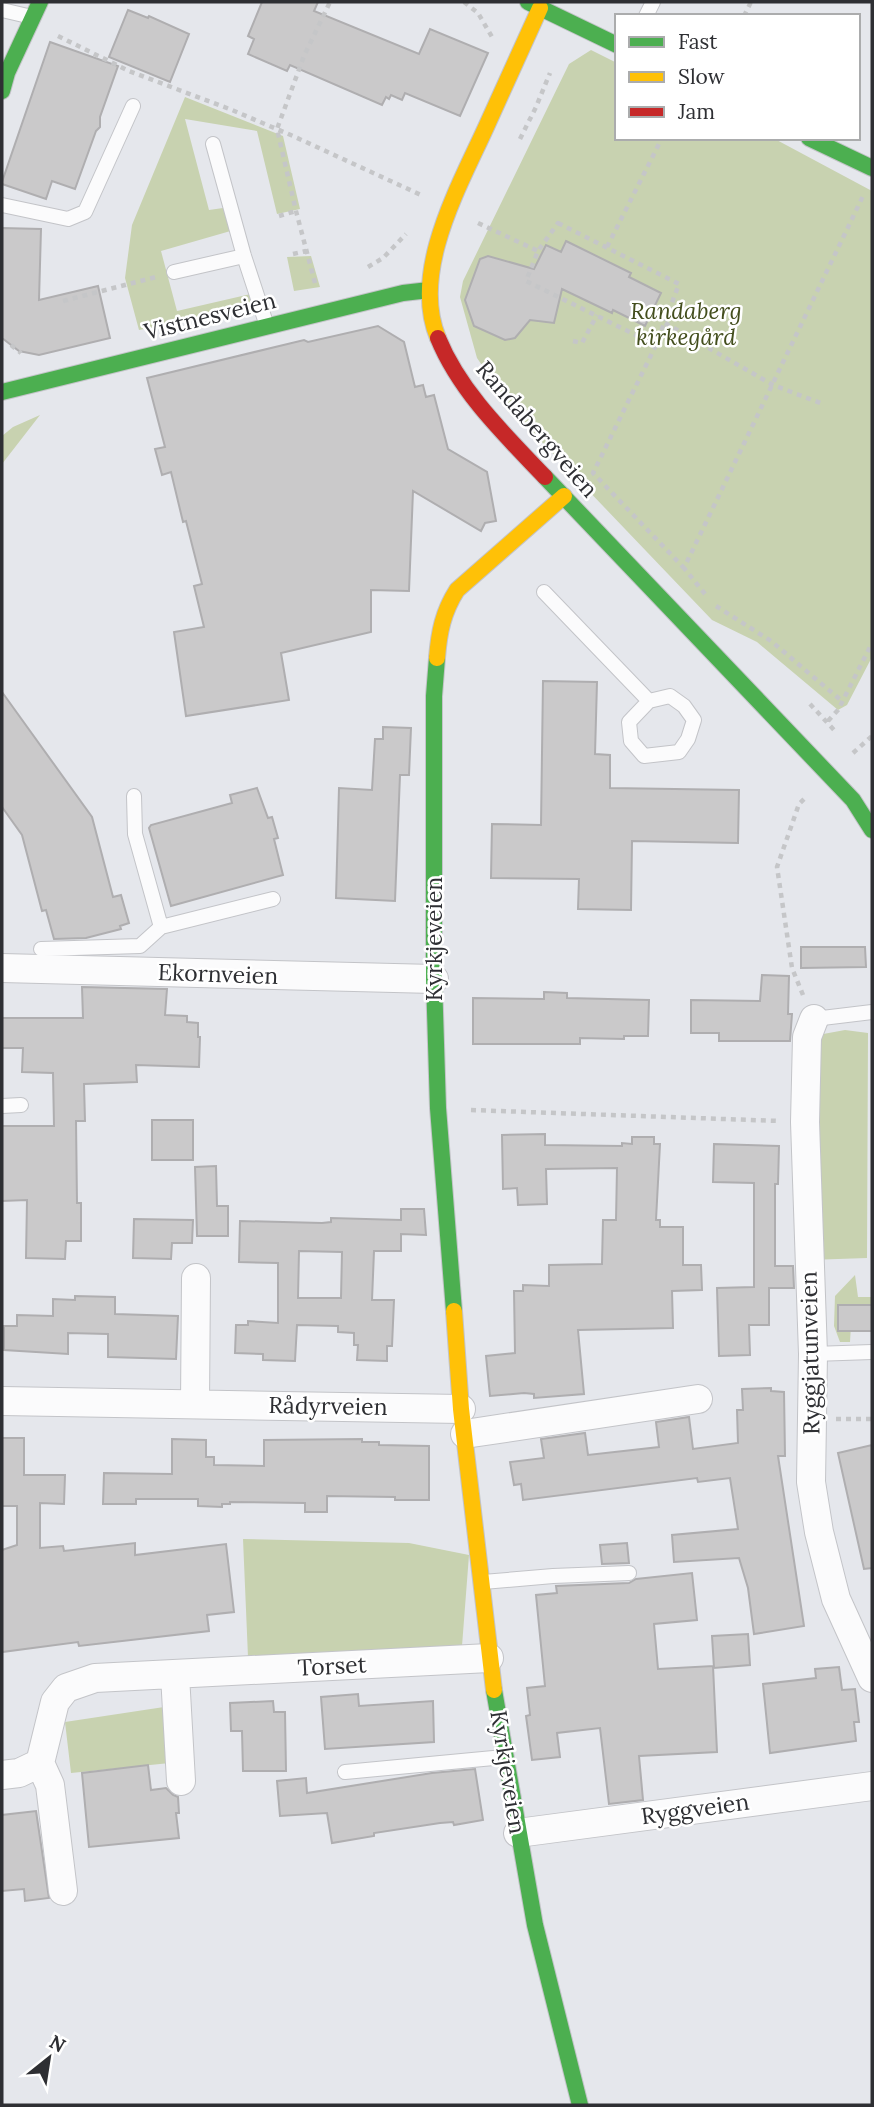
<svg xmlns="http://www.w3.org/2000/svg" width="874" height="2107" viewBox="0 0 874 2107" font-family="Lora,serif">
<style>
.green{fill:#c8d2b0}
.building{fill:#cac9ca;stroke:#afaeb0;stroke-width:2;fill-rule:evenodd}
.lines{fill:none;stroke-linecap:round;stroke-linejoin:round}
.lane-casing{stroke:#c3c4c8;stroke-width:16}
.street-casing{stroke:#c3c4c8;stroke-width:30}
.fast-casing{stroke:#c3c4c8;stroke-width:18}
.slow-casing{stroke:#c3c4c8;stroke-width:18}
.jam-casing{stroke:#c3c4c8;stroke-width:18}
.path{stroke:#c5c6c8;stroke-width:4.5;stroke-dasharray:5 5;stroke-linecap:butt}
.lane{stroke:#fbfbfc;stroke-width:14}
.street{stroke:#fbfbfc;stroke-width:28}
.fast{stroke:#4caf50;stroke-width:16}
.slow{stroke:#ffc107;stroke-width:16}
.jam{stroke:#c62828;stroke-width:16}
.labels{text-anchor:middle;stroke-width:5;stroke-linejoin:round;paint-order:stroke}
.park-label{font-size:23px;font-style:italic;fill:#434e1d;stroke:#fff}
.street-label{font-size:23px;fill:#2e2f33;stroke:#fff}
</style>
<rect width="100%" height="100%" fill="#e5e7ec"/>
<!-- green -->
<path class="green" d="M591,50L617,63V138H773L872,191V657L847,705L838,710L757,642L712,620L517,416L477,358L460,297L463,281L569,64Z
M185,97L283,136L300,209L277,214L257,131L185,119L209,210L230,207L234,230L161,251L177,311L255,293L260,308L139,330L125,278L132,225Z
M311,256L320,287L294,291L287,257Z
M40,415L2,464V436L13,427Z
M845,1030L868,1033L867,1258L809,1260L807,1037Z
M855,1275L858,1297H872V1308H852L850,1342H840L834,1326L835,1296Z
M243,1539L409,1543L469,1555L462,1646L248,1657Z
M164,1707L170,1763L71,1773L65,1722Z"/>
<!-- building -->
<path class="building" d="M262,2H318L314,11L419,54L430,29L488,53L460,116L405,93L402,100L391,95L389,99L386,97L382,105L290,65L287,71L248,54L254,39L248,36Z
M128,10L148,18L149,16L189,34L170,82L109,57Z
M50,42L118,66L100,117V127L96,131L75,189L52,181L46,199L2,184V182Z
M2,228L41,229L39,300L98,286L110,338L39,355L19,351L2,338Z
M566,241L631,273L629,277L661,293L645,326L613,310L612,313L562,289L554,323L530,320L515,338L505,340L474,326L465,300L480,259L488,256L534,269L546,245L561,252Z
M378,326L404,342L415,387L423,385L426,397L434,395L448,449L487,472L496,521L485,523L481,531L413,491L409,591L371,590V632L281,653L289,700L186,716L174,632L204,627L194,586L202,584L186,521L183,522L171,472L162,475L155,449L165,447L147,378L304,340L308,342Z
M543,681L597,682L595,754L610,755V788L739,790L738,843L632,841L631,910L578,909L579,879L491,878L492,824L541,825Z
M2,692L92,817L113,897L121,895L129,923L120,926L121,929L86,938L54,939L46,910L42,911L22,835L2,807Z
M383,727L411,728L409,775H400L395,901L336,898L339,788L372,790L375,739H383Z
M257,788L268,818L272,817L278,838L274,839L283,875L171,906L149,828L151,825L232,803L230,795Z
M801,947H865L866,967L801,968Z
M762,975L789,976L788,1014H792L790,1041H719V1033H691V1000L760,1001Z
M82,987L167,989L165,1015L187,1016V1022L198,1023V1037H200L199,1067L136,1065L137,1082L84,1084L85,1121H76L77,1203H81V1241H66L65,1259L26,1258L27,1200L2,1201V1126H54L53,1073L22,1072L23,1048H2V1018H83Z
M544,992L567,993V998L649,1000L648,1036H624V1039L580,1038V1044H473V998L544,999Z
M152,1120H193V1160H152Z
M545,1134V1145L622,1146V1143L632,1144V1137H654V1144H660L656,1220H660V1227H683V1265H701L702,1290L672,1291L673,1328L578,1330L584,1394L534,1398V1394L524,1393L490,1396L486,1356L515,1353L514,1291H523V1285L549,1286V1265L602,1264L603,1220H616L617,1168L546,1169L547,1204L518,1205L517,1188L503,1189L502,1135Z
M714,1144L779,1146L778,1184H775V1266H793L794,1288H769V1325H749L750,1355L719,1356L717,1288L754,1287V1183L713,1182Z
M216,1166L217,1206H228V1236H197L195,1167Z
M401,1209H424L426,1235L401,1234V1251H374L372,1300H394L392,1346H387V1361L357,1360L358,1345H354V1333L338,1332V1326L297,1325L295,1361L263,1360V1354L235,1353L236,1325H248V1321L278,1323V1263L239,1262L240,1221L322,1223L331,1222V1218L401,1220ZM299,1251L342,1252L341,1298H298Z
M134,1219L193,1220L192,1243H172L171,1259L133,1258Z
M75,1296L115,1297V1314L178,1316L176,1359L108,1357V1334L68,1333V1354L4,1350V1326H17V1315L53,1316V1299L75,1300Z
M838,1305H872V1331H838Z
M771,1388V1391L784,1392L785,1456H778L804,1626L754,1634L748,1588L739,1558L674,1562L672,1535L738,1529L730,1478L698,1482L697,1478L523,1500L521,1484L514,1485L510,1462L544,1458L541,1439L585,1433L588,1455L659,1447L656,1422L689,1417L693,1449L738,1443L737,1410H743L742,1389Z
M2,1438H24V1475H65L64,1504L40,1503V1548L63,1546L64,1551L135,1543V1555L226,1544L234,1612L207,1615L209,1631L79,1646L78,1642L2,1652V1550L17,1545V1506H2Z
M172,1439L206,1440V1457H214V1465L264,1466V1440L362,1439V1442H379V1445L429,1446V1500H395V1497L327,1496V1512H305V1503L230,1502V1504H222V1507L198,1506V1499H136V1504H103L104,1473L172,1474Z
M872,1445V1568L864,1569L838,1453Z
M627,1543L629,1563L602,1564L600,1545Z
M692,1573L697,1620L654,1624L658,1669L713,1666L717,1752L639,1756L643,1800L609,1804L600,1728L557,1733L560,1757L532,1760L526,1716L530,1715L527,1688L545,1686L536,1595L557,1593L556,1586L629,1583L636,1579Z
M748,1634L750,1665L714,1668L712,1636Z
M839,1667L842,1690L855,1689L859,1722H854L856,1741L770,1753L763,1684L816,1678L815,1669Z
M358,1694L359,1706L433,1701L434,1742L325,1749L321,1697Z
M273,1701L274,1712H285L286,1771H243L242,1731H231L230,1703Z
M148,1765L151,1790L166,1788L173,1795L178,1797L179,1813H176L179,1838L89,1847L82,1773Z
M475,1769L483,1820L454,1825L453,1822L440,1823L374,1833V1836L332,1843L327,1813L280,1816L277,1781L306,1778L307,1793L432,1773Z
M36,1811L49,1898L25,1901L24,1889L2,1891V1815Z"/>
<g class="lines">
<!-- lane casing -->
<g class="lane-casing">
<path id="lane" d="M2,10L32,17
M646,16L653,2
M213,144L244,256L266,323
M2,205L68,219L85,212L133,106
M174,272L244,256
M544,592L649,701
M670,696L684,706L694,720L688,739L679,752L644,756L631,741L629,722L649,701Z
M161,927L273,899
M41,949L140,946L161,927L135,834L134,796
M814,1019L872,1012
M2,1106L21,1105
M813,1354L872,1352
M483,1582L553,1576L629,1573
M345,1772L504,1757"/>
</g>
<!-- street casing -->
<g class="street-casing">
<path id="street" d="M2,968L434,979
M814,1019L807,1037L805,1122L813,1354L811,1482L819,1532L836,1599L872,1678
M2,1401L461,1409
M195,1403L196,1278
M465,1434L698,1399
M175,1675L181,1781
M40,1763L50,1785L63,1891
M2,1775L19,1773L40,1763L55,1702L66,1688L95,1678L489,1658
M518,1833L872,1786"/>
</g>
<!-- fast casing -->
<g class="fast-casing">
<path id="fast" d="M528,2L617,45
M2,91L7,73L40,2
M809,138L872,168
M2,392L403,293L429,290
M545,477L853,800L872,830
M437,658L434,696V979L438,1108L454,1311
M494,1690L535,1925L580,2105"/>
</g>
<!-- slow casing -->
<g class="slow-casing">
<path id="slow" d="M438,338C410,271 460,185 487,125C505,86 522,47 540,8
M437,658C439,632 443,612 457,590L564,496
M454,1311L461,1409L494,1690"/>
</g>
<!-- jam casing -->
<g class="jam-casing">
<path id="jam" d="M438,338C460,392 505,435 545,477"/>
</g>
<!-- path -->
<path class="path" d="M464,2L478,13L492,37
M744,16L751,2
M58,36L129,71L232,110L293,136L421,195
M520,139L536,107L550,73
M279,216L296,211
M478,223L538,251
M558,223L679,284L656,345L526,281L538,251Z
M607,247L662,138
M293,254L306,251
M368,267L383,258L406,234
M315,283L296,211L277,129L304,56L330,2
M63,301L156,277
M665,323L773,385L823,404
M573,341L582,343L597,315
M11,345L21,353
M656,345L593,473L684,568
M705,594L684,568L863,196
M716,606L771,641L843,702
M810,704L835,731
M828,721L838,710L872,643
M853,753L872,736
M803,995L792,968L777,867L799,804L806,797
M471,1110L780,1121
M836,1419H872"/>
<!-- lane -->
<use href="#lane" class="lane"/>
<!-- street -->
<use href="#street" class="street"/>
<!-- fast -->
<use href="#fast" class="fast"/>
<!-- slow -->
<use href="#slow" class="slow"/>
<!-- jam -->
<use href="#jam" class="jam"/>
</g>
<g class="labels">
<!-- park labels -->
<g class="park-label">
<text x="686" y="319">Randaberg<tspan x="686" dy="26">kirkegård</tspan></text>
</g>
<!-- street labels -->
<g class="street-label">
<text transform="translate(210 316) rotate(-14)" y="8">Vistnesveien</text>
<text transform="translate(537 429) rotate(49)" y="8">Randabergveien</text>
<text transform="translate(434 939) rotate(-90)" y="8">Kyrkjeveien</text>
<text transform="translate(218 974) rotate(2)" y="8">Ekornveien</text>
<text transform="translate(810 1353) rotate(-91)" y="8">Ryggjatunveien</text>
<text transform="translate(328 1406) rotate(1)" y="8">Rådyrveien</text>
<text transform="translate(332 1666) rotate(-3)" y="8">Torset</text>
<text transform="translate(508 1772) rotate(81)" y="8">Kyrkjeveien</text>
<text transform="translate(695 1809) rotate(-8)" y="8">Ryggveien</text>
</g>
</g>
<!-- border -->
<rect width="874" height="2107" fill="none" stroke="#2e2f33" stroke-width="7"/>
<!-- legend -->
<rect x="615" y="14" width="245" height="126" fill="#ffffff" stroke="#abacad" stroke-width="2"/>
<rect x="629" y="37" width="35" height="10" fill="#4caf50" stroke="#abacad" stroke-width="2"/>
<text x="678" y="49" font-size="21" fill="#2e2f33">Fast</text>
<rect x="629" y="72" width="35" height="10" fill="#ffc107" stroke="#abacad" stroke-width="2"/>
<text x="678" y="84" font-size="21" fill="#2e2f33">Slow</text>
<rect x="629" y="107" width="35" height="10" fill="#c62828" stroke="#abacad" stroke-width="2"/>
<text x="678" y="119" font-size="21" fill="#2e2f33">Jam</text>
<!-- north arrow -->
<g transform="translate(49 2058) rotate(30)" stroke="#ffffff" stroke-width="5" paint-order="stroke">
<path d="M0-5L12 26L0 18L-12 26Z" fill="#2e2f33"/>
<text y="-10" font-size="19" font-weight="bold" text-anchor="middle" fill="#2e2f33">N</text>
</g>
</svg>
